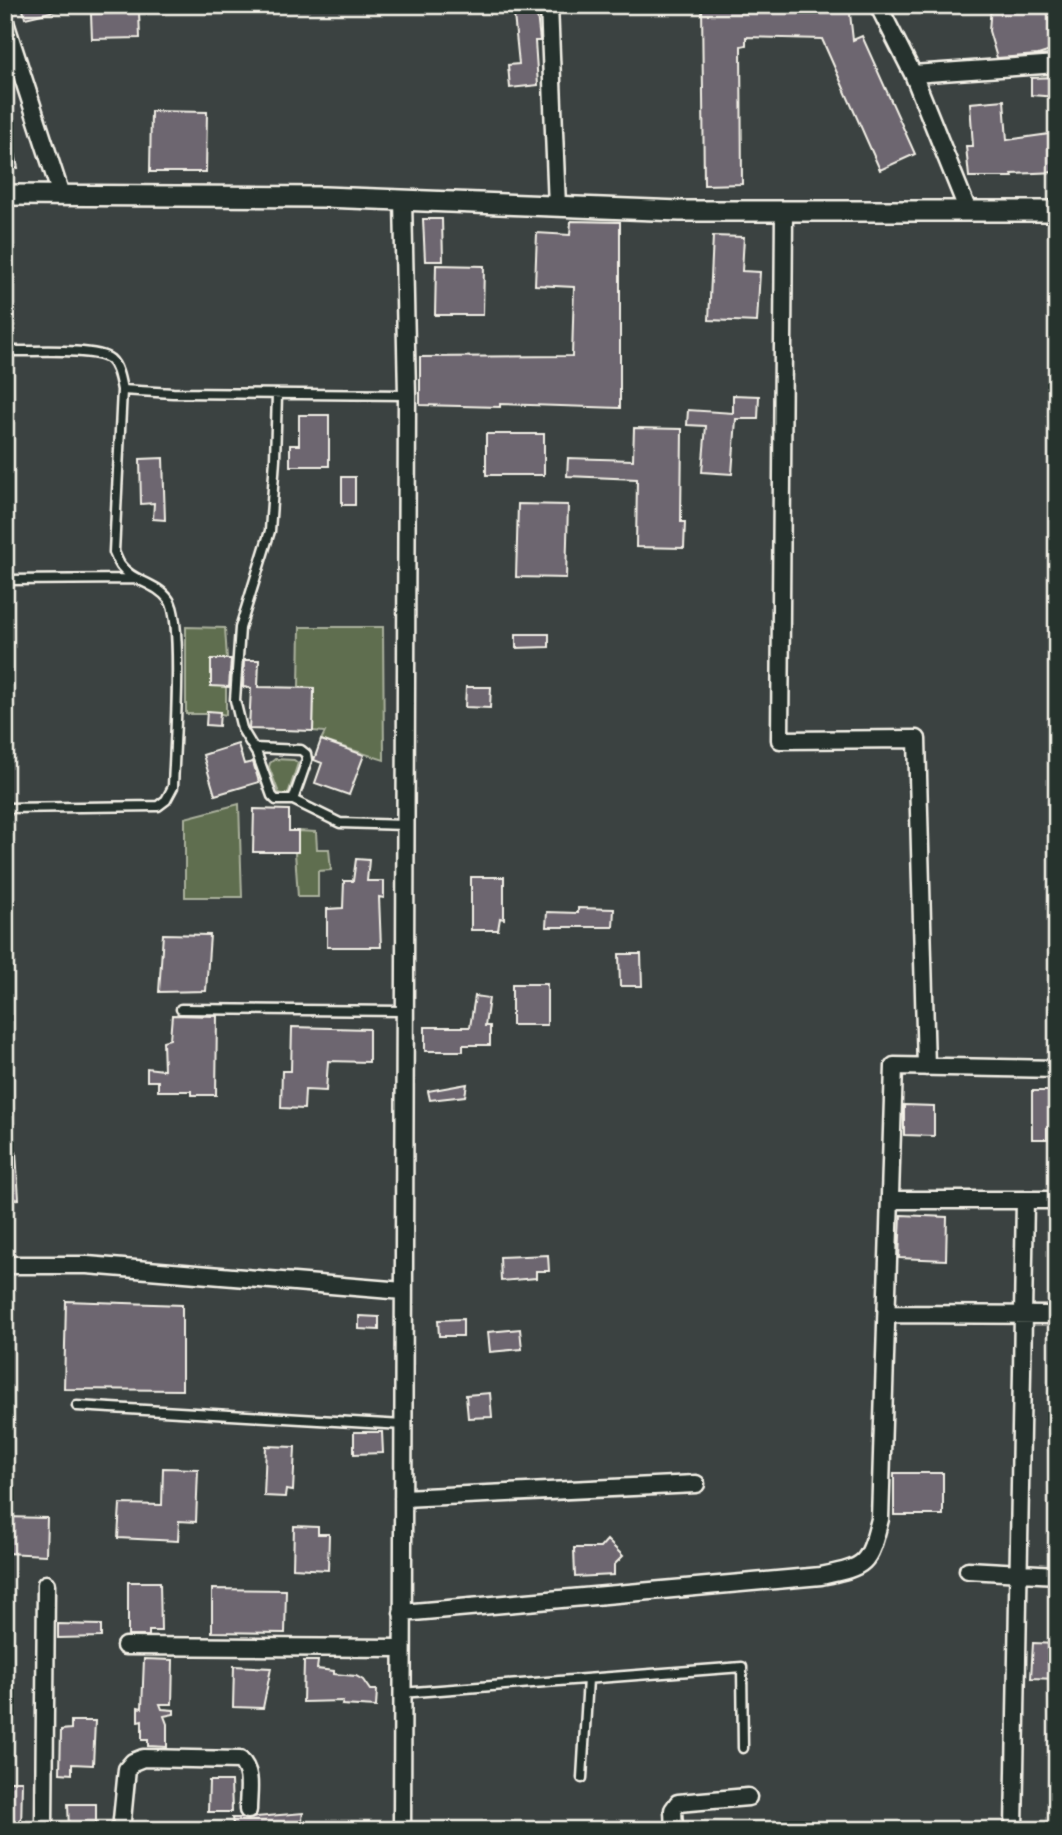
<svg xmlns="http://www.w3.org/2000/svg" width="1062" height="1835" viewBox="0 0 1062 1835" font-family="Dekko,sans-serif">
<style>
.green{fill:#5f6e50;stroke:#aab09c;stroke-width:2}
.building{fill:#6d666f;stroke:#f4f1e8;stroke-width:2}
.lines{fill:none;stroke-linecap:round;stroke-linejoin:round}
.service-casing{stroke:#f4f1e8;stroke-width:13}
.minor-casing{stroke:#f4f1e8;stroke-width:21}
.tertiary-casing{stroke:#f4f1e8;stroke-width:24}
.service{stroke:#26332d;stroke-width:8}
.minor{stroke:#26332d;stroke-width:16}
.tertiary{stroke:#26332d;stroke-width:19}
</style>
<rect width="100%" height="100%" fill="#3b4241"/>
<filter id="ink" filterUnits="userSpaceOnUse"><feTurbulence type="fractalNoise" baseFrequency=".0143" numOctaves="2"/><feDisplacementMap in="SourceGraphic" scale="14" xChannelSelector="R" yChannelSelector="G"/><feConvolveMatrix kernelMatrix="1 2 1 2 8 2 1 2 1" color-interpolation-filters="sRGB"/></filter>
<g filter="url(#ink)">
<!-- green -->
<path class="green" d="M186,627L225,628L227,659L211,686H226V715L207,711V714H186Z
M300,627H383L384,760L321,740L325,732L313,731L314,688L299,687Z
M275,759L294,760L298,763L289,791L286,795L279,793L269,767L270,763Z
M239,804L242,897H185V818Z
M298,831L316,832L317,849H329L331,870L318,871V897H298L295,852H298Z"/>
<!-- building -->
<path class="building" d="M22,5H58L59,10L25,18Z
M513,5H536L540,41H535L538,85L510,88L508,65L519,64Z
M702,5H849L853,40L862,36L915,154L880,170L822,39L746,37V45L741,46L742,184L704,185Z
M991,5H1049L1057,30V49L1038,55L997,58L989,31Z
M139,12L140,38L92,39L91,14Z
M1057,77V97L1031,95V78Z
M1004,100L1007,140L1057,133V172L1012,174L1013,177H969L966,146H973L970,103Z
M151,111L207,112L206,172H150Z
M5,133H11L18,168L5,171Z
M423,219H442L443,261H425Z
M571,221L620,222V408L500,404V407L420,405V357L572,356L574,287L535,285L537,233L570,235Z
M713,236L744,237L742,271L760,272L757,322L709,320Z
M436,265L484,266L483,315H435Z
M733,395L759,396L758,419H736L732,474L702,472L706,426L687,425L688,410L733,413Z
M299,415H329V466H290V445H299Z
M634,428L682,429L681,522H685L684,548L636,547L637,479L567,476L568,458L633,460Z
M486,434H544V475H486Z
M163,458L165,520L153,519L154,503L141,504L140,459Z
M342,477H355V505H342Z
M518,504L568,505L566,578L516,577Z
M516,634H549V647L516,648Z
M211,659H231L229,687L211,686Z
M244,660H259L258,687L314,688L313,731L249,729L251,688L243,687Z
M466,687H491L490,708L465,707Z
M207,711L220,712L219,726L206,725Z
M321,740L364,755L349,795L315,783L322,763L314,760Z
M238,744L244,764L253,762L259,782L215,795L203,755Z
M254,809L289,810V831H298V852H253Z
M356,859L369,860L367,881H384V898L379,897L381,947H327V909L343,908L344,881H353Z
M471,877H504V919L500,918L498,930H471Z
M578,908L614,909L613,927H546L547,912L578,913Z
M163,934L210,935L206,991L159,992Z
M619,954H641L642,986H620Z
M512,984H547V1025H512Z
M475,996L489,998L485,1026H490V1045H463V1051H425V1027H470Z
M172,1015L217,1016L216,1095H191V1091H158V1081H147V1068L164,1070L163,1041L170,1039Z
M292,1027L369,1029V1062L328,1061L326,1091L305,1090L304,1109L281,1108L282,1071H291Z
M467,1084L465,1096L430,1100L428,1091Z
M1032,1091H1057V1127H1047V1139H1032Z
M904,1105L934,1106V1136L904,1135Z
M5,1152H16L19,1199L5,1200Z
M901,1215L947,1217L946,1260L899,1258Z
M548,1255L549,1271H536V1278L501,1281L500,1257Z
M66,1301L182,1305V1390L64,1389Z
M359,1316L379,1317V1330L359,1329Z
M463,1319V1336H439L438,1320Z
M520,1329L522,1349L490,1352L488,1332Z
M490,1393L492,1417L468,1418L466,1395Z
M354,1432H382L383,1453L354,1454Z
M266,1446L295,1447L293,1491L286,1490L285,1497L264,1496Z
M163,1468L198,1469L196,1522L179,1521L178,1541L118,1538L120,1504L162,1505Z
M894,1473H943V1515H894Z
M5,1517L47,1518L46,1555L5,1553Z
M294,1526L318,1527V1534H329L328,1570L293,1568Z
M607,1540L623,1556L614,1565V1575L575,1577L574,1548H600Z
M128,1582H160L161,1631H149V1636H128Z
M212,1589L286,1590L285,1633L212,1632Z
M58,1624L101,1625V1637L58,1638Z
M1033,1643L1057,1644V1679L1031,1678Z
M144,1659L173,1660L172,1704H160L162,1709L174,1710V1714L164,1716L167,1724V1747L148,1746V1740H142V1720L138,1721V1707L142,1708Z
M304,1661H318L317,1669L334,1671V1674L356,1676L363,1680L370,1690H377L376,1707L342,1705L343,1701L303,1702Z
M234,1666L271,1668L263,1708L233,1707Z
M71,1721H95L93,1765L72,1764V1774L60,1773L61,1730L71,1729Z
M5,1781H22L21,1830H5Z
M209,1781H231L232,1812H208Z
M68,1804H96V1829L69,1830Z
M303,1813L300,1830H234L232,1818H241L248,1820L256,1817Z"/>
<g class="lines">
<!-- service casing -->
<g class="service-casing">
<path id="service" d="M5,351C27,352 95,347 110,359C118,366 120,380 122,390L114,552C116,556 118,562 121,566C133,582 156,582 169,600C184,620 174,755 173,787L166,800L158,806L5,808
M122,390L173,393L407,395
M5,580L138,579
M254,748L301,750L306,754L307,760L293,800H276L272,796L257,754L242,729L235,700L240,628L270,531L275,459L277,395
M293,800L340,823L405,825
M181,1009L404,1011
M77,1406L403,1425
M401,1693L742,1667L743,1748
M582,1778L588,1679"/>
</g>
<!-- minor casing -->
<g class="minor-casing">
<path id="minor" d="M549,5L557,207
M878,5L913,74L1057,64
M5,22L61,195
M913,74L968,211
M784,212L780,740L917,739L926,1067
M890,1200H1057
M5,1265H87L403,1291
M887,1314L1057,1315
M403,1498L696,1484
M968,1570L1057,1575
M402,1613L821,1576C867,1566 868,1566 880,1519L894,1066L1057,1069
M125,1646L401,1648
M44,1830L46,1584
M121,1830L127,1769L133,1762L143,1758L240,1760C253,1772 248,1792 248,1810
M402,1830L407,395L403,199
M674,1830L673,1810L678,1803L748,1797
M1014,1830L1025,1200"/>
</g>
<!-- tertiary casing -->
<g class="tertiary-casing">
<path id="tertiary" d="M5,195L324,197L680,211H1057"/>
</g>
<!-- service -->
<use href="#service" class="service"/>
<!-- minor -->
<use href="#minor" class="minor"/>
<!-- tertiary -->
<use href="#tertiary" class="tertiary"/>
</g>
</g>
<!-- margin -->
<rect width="1062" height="1835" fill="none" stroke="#26332d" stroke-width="28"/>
<rect x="14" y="14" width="1034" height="1807" fill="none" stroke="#f4f1e8" stroke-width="2.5" filter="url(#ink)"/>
</svg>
